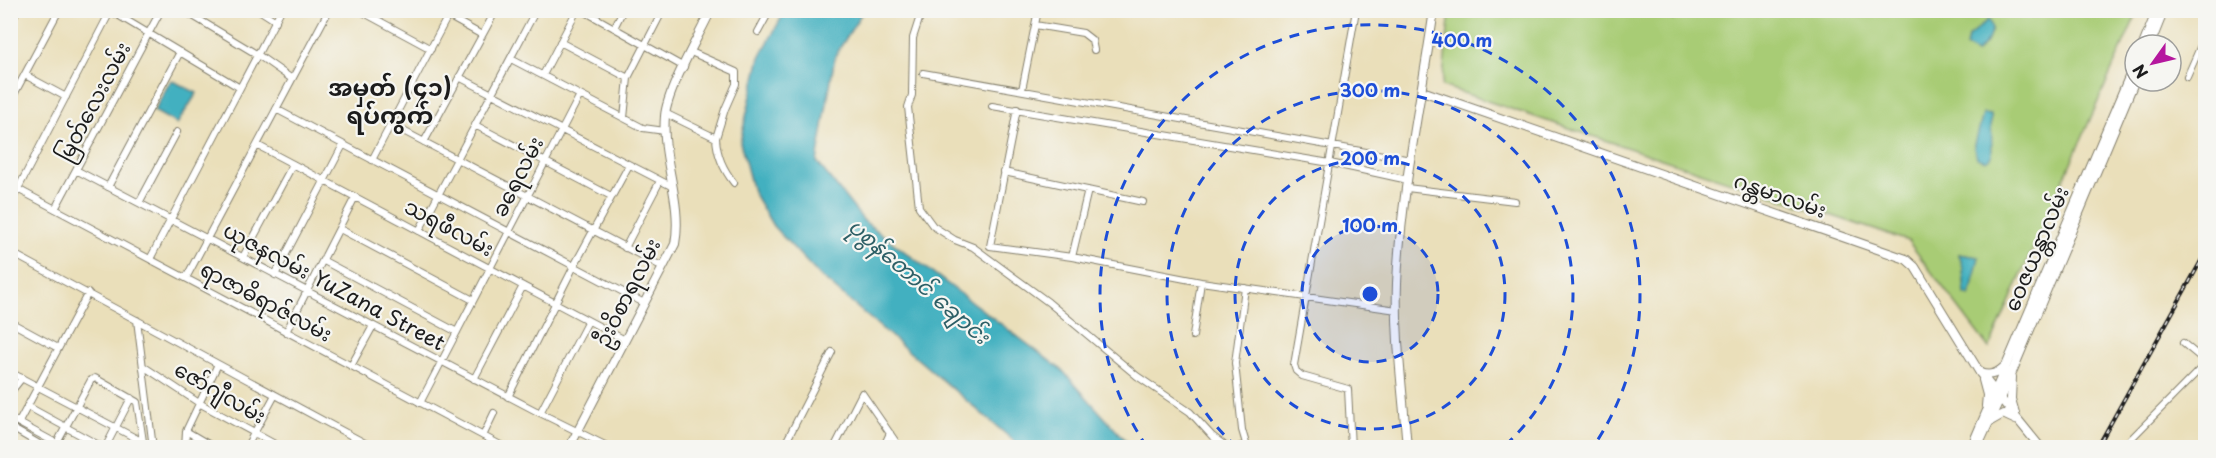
<svg xmlns="http://www.w3.org/2000/svg" width="2216" height="458" viewBox="0 0 2216 458" font-family="'Playpen Sans','Noto Sans Myanmar',sans-serif">
<style>
.green{fill:#a8cc75;stroke:#627448;stroke-width:1.5;fill-rule:evenodd}
.water{fill:#42b0c0;stroke:#2f666e;stroke-width:1.5}
.lines{fill:none;stroke-linecap:round;stroke-linejoin:round}
.minor-casing{stroke:#837e6b;stroke-width:8}
.major-casing{stroke:#837e6b;stroke-width:10}
.minor{stroke:#fff;stroke-width:6}
.major{stroke:#fff;stroke-width:8}
.rail-casing{stroke:#1c1c1c;stroke-width:4}
.rail{stroke:#f6f6f2;stroke-width:1.5;stroke-dasharray:4.5;stroke-linecap:butt}
.ring{fill:none;stroke:#1d4ed8;stroke-width:3;stroke-dasharray:10 8}
.labels{text-anchor:middle;stroke-width:4.5;stroke-linejoin:round;paint-order:stroke}
.street-label{font-size:21px;fill:#1c1c1c;stroke:#f6f6f2}
.water-label{font-size:22px;font-style:italic;fill:#2d5f66;stroke:#f6f6f2}
.quarter-label{font-size:24px;font-weight:bold;fill:#1c1c1c;stroke:#f6f6f2}
.centre{fill:#1d4ed8;stroke:#f6f6f2;stroke-width:3}
.ring-label{font-size:18px;text-anchor:middle;font-weight:bold;fill:#1d4ed8;stroke:#f6f6f2;stroke-width:4.5;stroke-linejoin:round;paint-order:stroke}
</style>
<rect width="100%" height="100%" fill="#f6f6f2"/>
<filter id="ink" filterUnits="userSpaceOnUse"><feTurbulence type="fractalNoise" baseFrequency=".0167" numOctaves="2"/><feDisplacementMap in="SourceGraphic" scale="12" xChannelSelector="R" yChannelSelector="G"/><feConvolveMatrix kernelMatrix="1 2 1 2 8 2 1 2 1" color-interpolation-filters="sRGB"/></filter>
<filter id="wash" filterUnits="userSpaceOnUse"><feTurbulence type="fractalNoise" baseFrequency=".008" numOctaves="4" result="noise"/><feDisplacementMap in="SourceGraphic" scale="24" xChannelSelector="R" yChannelSelector="G"/><feGaussianBlur stdDeviation="1.35" result="paint"/><feColorMatrix in="noise" values="0 0 0 0 0 0 0 0 0 0 0 0 0 0 0 0 0 1.4 0 .05"/><feComposite in="paint" operator="in"/></filter>
<g filter="url(#wash)">
<rect width="100%" height="100%" fill="#eadfba"/>
<!-- green -->
<path class="green" d="M1648,10L1673,20L1672,11H2138L1989,348L1908,241L1442,86L1450,11ZM1959,254L1978,257L1970,296L1965,294L1963,268Z"/>
<!-- water -->
<path class="water" d="M785,11H863L835,56L817,162L864,221L1062,370L1131,447H1021L819,275L773,226L753,192L740,142L760,57Z
M1989,19L1992,29L1988,40L1976,53L1966,47L1968,37Z
M171,80L197,93L177,124L154,111Z
M1983,114L1991,115L1992,156L1986,161L1977,158L1974,148Z
M1959,254L1979,257L1970,296L1965,294L1963,268Z"/>
</g>
<g filter="url(#ink)">
<g class="lines">
<!-- minor casing -->
<g class="minor-casing">
<path id="minor" d="M183,10L258,55L292,79
M259,10L276,21
M359,10L431,49
M437,10L482,35
M582,10L684,67
M922,10L913,38L912,95L908,107L919,207L933,226L955,240L973,247L1048,302L1137,376L1190,412L1212,436L1228,448
M111,11L240,88
M10,24L17,10
M1035,25L1083,33L1092,40L1094,50
M614,28L623,10
M758,32L770,10
M560,42L628,78
M511,59L643,128L665,131
M923,73L1411,160
M25,75L66,97
M543,75L577,10
M459,77L673,187
M2187,77L2206,34
M1022,90L1038,10
M10,102L59,10
M992,106L1330,163L1408,180
M276,109L644,303
M1017,109L990,246L1072,257L1201,282L1397,310
M665,113L716,138L725,109L736,84V72L691,52
M624,118L628,78L663,10
M390,124L663,267
M475,125L611,196
M716,138C717,156 723,169 734,183
M424,142L496,10
M257,145L625,340
M372,160L451,10
M76,170L540,413L611,448
M1004,172L1143,202
M10,185L506,448
M108,187L180,52
M1407,188L1515,201
M139,203L177,132
M10,204L111,10
M55,209L161,10
M340,229L473,300
M419,231L536,10
M625,248L660,181
M10,252L374,448
M243,257L293,164
M1072,257L1088,190
M150,259L281,10
M324,261L457,332
M275,275L343,145
M186,278L329,10
M1245,288L1235,363L1242,430L1247,447
M137,320L153,448
M10,322L58,348
M286,332L355,197
M1193,336L1201,282
M2183,343L2206,362
M143,366L199,403L282,448
M351,366L373,326
M10,372L143,442
M474,379L523,286
M10,393L22,378
M508,397L574,266L629,165
M420,403L580,95
M27,406L104,448
M540,413L588,321
M10,418L65,448
M19,422L88,293
M10,427L46,448
M186,431L215,448
M483,436L494,413
M57,443L91,380L95,378L137,402L144,448
M105,448L131,398
M185,448L186,431L218,364
M246,448L275,395
M783,448L832,352
M834,448L862,393L900,448
M883,448L890,433
M1235,448L1244,445L1247,448
M1351,448L1348,389L1302,376L1296,371L1294,365L1356,10
M2122,448L2206,363"/>
</g>
<!-- major casing -->
<g class="major-casing">
<path id="major" d="M2143,45L2157,10
M2150,45L2164,10
M1422,91L1906,259L1915,267L1980,373L2041,448
M1980,373C1991,377 1998,373 2006,365
M2012,377L2011,399L2015,413
M1983,380L1987,395L1986,406
M1989,422L2003,414L2016,420
M569,448L675,244C683,202 661,159 665,116C667,90 699,36 711,10
M1407,448C1403,393 1395,338 1397,283C1401,192 1421,101 1434,10
M1971,448L2135,63
M1977,448L2013,370L2135,80"/>
</g>
<!-- minor -->
<use href="#minor" class="minor"/>
<!-- major -->
<use href="#major" class="major"/>
<!-- rail casing -->
<g class="rail-casing">
<path id="rail" d="M2097,448L2206,252"/>
</g>
<!-- rail -->
<use href="#rail" class="rail"/>
</g>
</g>
<!-- distance rings -->
<circle cx="1370" cy="294" r="68" fill="#1d4ed8" fill-opacity=".12"/>
<g class="ring">
<circle cx="1370" cy="294" r="68"/>
<circle cx="1370" cy="294" r="135"/>
<path d="M1237 447A203 203 0 1 1 1503 447"/>
<path d="M1147 447A270 270 0 1 1 1593 447"/>
</g>
<g class="labels">
<!-- street labels -->
<g class="street-label">
<text transform="translate(94 102) rotate(-62)" y="7">မြတ်လေးလမ်း</text>
<text transform="translate(518 177) rotate(-63)" y="7">ခရေလမ်း</text>
<text transform="translate(1780 196) rotate(19)" y="7">ဂန္တမာလမ်း</text>
<text transform="translate(449 228) rotate(28)" y="7">သရဖီလမ်း</text>
<text transform="translate(2037 249) rotate(-67)" y="7">ဝေဇယန္တာလမ်း</text>
<text transform="translate(334 287) rotate(28)" y="7">ယုဇနလမ်း YuZana Street</text>
<text transform="translate(628 293) rotate(-63)" y="7">ဦးဝိစာရလမ်း</text>
<text transform="translate(266 302) rotate(28)" y="7">ရာဇာဓိရာဇ်လမ်း</text>
<text transform="translate(220 393) rotate(30)" y="7">ဇော်ဂျီလမ်း</text>
</g>
<!-- water labels -->
<g class="water-label">
<text transform="translate(919 281) rotate(41)" y="8">ပုစွန်တောင် ချောင်း</text>
</g>
<!-- quarter labels -->
<g class="quarter-label">
<text x="390" y="96">အမှတ် (၄၁)<tspan x="390" dy="28">ရပ်ကွက်</tspan></text>
</g>
</g>
<circle cx="1370" cy="294" r="9" class="centre"/>
<g class="ring-label">
<text x="1462" y="47">400 m</text>
<text x="1370" y="97">300 m</text>
<text x="1370" y="165">200 m</text>
<text x="1370" y="232">100 m</text>
</g>
<!-- margin -->
<rect width="2216" height="458" fill="none" stroke="#f6f6f2" stroke-width="36"/>
<!-- north arrow -->
<g transform="translate(2153 63) rotate(236)"><circle r="28" fill="#f6f6f2" stroke="#9f9f9c" stroke-width="1.5"/>
<path d="M0-4.5L10 22L0 15L-10 22Z" fill="#b5179e"/>
<text y="-9" font-size="16" font-weight="bold" text-anchor="middle" fill="#1c1c1c">N</text>
</g>
</svg>
